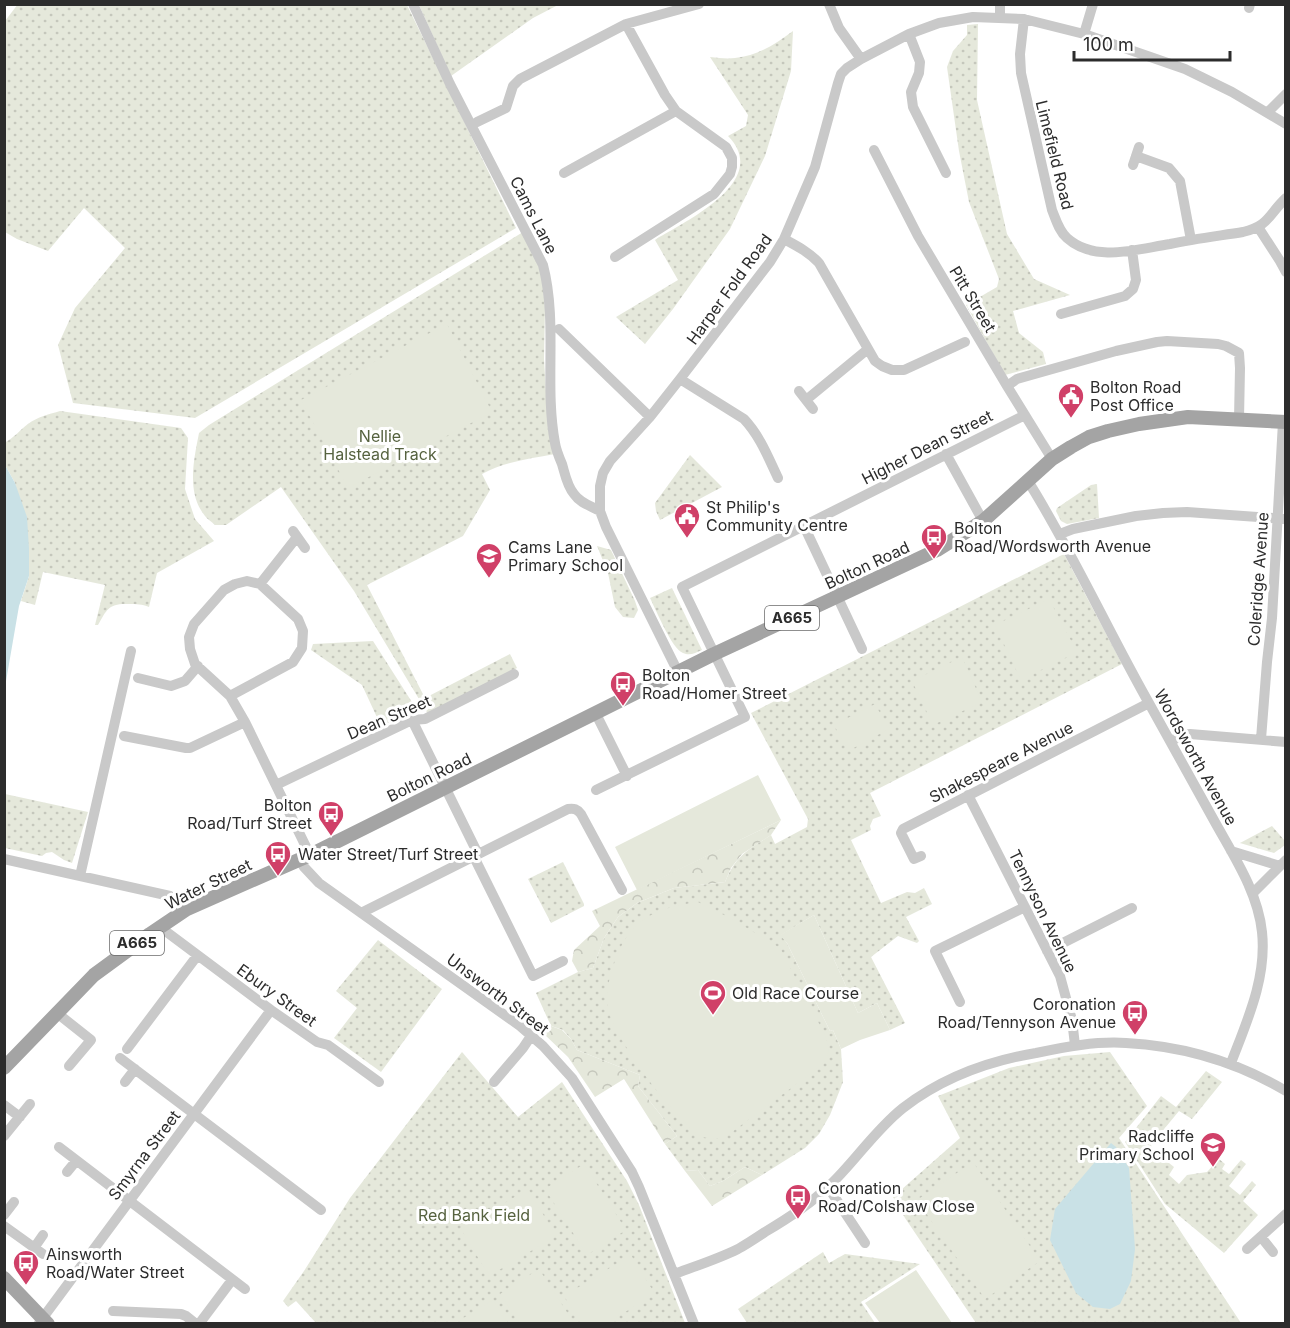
<svg xmlns="http://www.w3.org/2000/svg" width="1290" height="1328" viewBox="0 0 1290 1328" font-family="Inter,sans-serif">
<style>
.grass{fill:url(#grass-dots)}
.forest{fill:url(#forest-crowns)}
.garden{fill:#e5e8db}
.water{fill:#c9e1e6}
.lines{fill:none;stroke-linecap:round;stroke-linejoin:round}
.minor{stroke:#c9c9c9;stroke-width:10}
.major{stroke:#a4a4a4;stroke-width:14}
.labels{text-anchor:middle;stroke-width:6;stroke-linejoin:round;paint-order:stroke}
.shield{fill:#fff;stroke:#6b6b6b;stroke-width:1.5}
.shield-label{font-size:15px;font-weight:bold;fill:#2c2c2c}
.street-label{font-size:16px;fill:#2c2c2c;stroke:#fff}
.poi-label{font-size:16px;fill:#2c2c2c;stroke:#fff;text-anchor:start}
.park-label{font-size:16px;fill:#56623f;stroke:#fff}
</style>
<defs>
<pattern id="grass-dots" width="8" height="8" patternUnits="userSpaceOnUse" patternTransform="scale(1.5)"><rect width="8" height="8" fill="#e5e8db"/><path d="M2 2h.1M6 6h.1" fill="none" stroke="#c5c7bc" stroke-width="1.8" stroke-linecap="round"/></pattern>
<pattern id="forest-crowns" width="20" height="18" patternUnits="userSpaceOnUse" patternTransform="scale(1.5)"><rect width="20" height="18" fill="#e5e8db"/><path d="M2 6a3 3 0 1 1 6 0M12 15a3 3 0 1 1 6 0" fill="none" stroke="#c5c7bc"/></pattern>
</defs>
<rect width="100%" height="100%" fill="#fff"/>
<!-- grass -->
<path class="grass" d="M18,4L407,5L516,228L195,418L73,403L58,345L75,308L125,248L84,208L48,251L17,239L5,232V21Z
M419,5H558L533,18L451,76Z
M978,24L977,100L1007,234L1034,279L1070,295L1013,311L1019,333L1043,352L1046,364L1005,375L966,305L997,287L999,279L969,202L959,151L947,67L953,51L967,35V25Z
M793,31L791,71L765,156L730,229L673,309L645,344L616,317L678,280L655,240C686,221 772,181 728,136L746,126L748,115L710,57C719,58 727,59 735,58C758,56 775,44 793,31Z
M523,232L541,266L545,308L544,359L546,392L555,454C529,459 506,461 482,474L490,490L463,536L367,585L425,698L510,654L517,668L428,714L354,591L281,487L226,525H215C212,522 207,519 205,516C186,493 194,459 199,433L209,425Z
M60,411L181,428L188,438L185,489L195,519L214,541L157,573L149,607C142,604 136,604 129,604C109,603 107,609 98,625H95L105,585L43,572L35,605L21,601L29,576L15,483L5,465L4,443C14,438 20,430 28,424C37,417 50,414 60,411Z
M690,455L722,487L660,520L656,511L655,503Z
M1097,484L1099,518L1067,524L1061,521L1056,511L1057,508L1091,485Z
M597,546L611,550L635,601L638,610L634,618L623,617L615,607L608,573Z
M1064,554L1122,664L870,793L881,816L873,819L870,826L871,830L851,840L881,903L907,892L915,893L924,888L932,904L906,917L919,941L917,943L898,936L871,957L905,1023L890,1030L877,1003L858,1013L814,915L781,935L787,943L830,1031L833,1030L841,1049L843,1082L830,1115L819,1134L805,1148L762,1175L745,1167L723,1181L710,1186L698,1170L685,1171L665,1144L677,1136L638,1086L640,1075L577,1050L571,1039L563,1030L551,1026L536,993L578,972L593,968L604,938L618,917L637,903L674,888L725,882C737,854 747,851 771,835L775,844L807,827L808,819L751,713Z
M672,588L702,650C695,653 690,656 683,653C672,649 656,610 650,598Z
M373,641L417,710L381,726L362,685L311,650L313,644Z
M5,794L88,812L72,863L64,860L52,852L46,853L42,856L5,848Z
M1272,826L1285,841V845L1274,853L1240,843Z
M563,862L584,904V906L551,923L528,879Z
M378,940L442,989L381,1072L334,1038L357,1008L336,991Z
M462,1052L518,1117L562,1082L627,1181L639,1205L685,1323H316L296,1301L288,1307L283,1301L304,1271L350,1198Z
M1110,1052L1147,1106L1119,1138L1241,1323H976L905,1218L893,1197L960,1138L938,1096L1009,1068L1064,1056Z
M1206,1071L1222,1082L1192,1119L1179,1111L1151,1145L1154,1151L1174,1167L1169,1175L1179,1184L1187,1175L1207,1172L1219,1159L1225,1164L1222,1169L1229,1174L1241,1160L1246,1164L1229,1186L1240,1195L1252,1181L1256,1185L1243,1201L1258,1215L1224,1253L1165,1204L1125,1142L1161,1096L1176,1107Z
M823,1252L829,1263L845,1254L920,1264L861,1302L875,1323H747L738,1309Z"/>
<!-- forest -->
<path class="forest" d="M781,820L771,835L742,854L731,868L725,882L674,888L637,903L618,917L604,938L593,968L578,972L572,961L574,950L600,926L592,911Z
M551,1026L562,1030L571,1039L577,1050L640,1075L638,1086L677,1136L665,1144L624,1079L595,1097L568,1057L544,1034Z
M745,1167L762,1175L712,1206L685,1171L698,1170L710,1186L723,1181Z"/>
<!-- garden -->
<path class="garden" d="M447,324L492,412L348,488L301,400Z
M1049,599L1077,652L1021,680L995,625Z
M962,657L982,702L933,725L912,681Z
M875,704L889,729L848,751L834,725Z
M758,775L781,820L637,890L615,847Z
M698,902L732,919L780,948L825,1035C830,1049 830,1053 822,1065L728,1135C717,1140 707,1140 697,1134C692,1131 688,1126 684,1121C660,1097 643,1074 625,1045C618,1033 610,1021 608,1007C605,994 609,980 613,967C627,921 653,908 698,902Z
M814,915L858,1013L877,1003L890,1030L860,1040L841,1049L833,1030L830,1031L787,943L780,935Z
M973,1162L1040,1261L985,1299L917,1200Z
M584,1164L626,1230L587,1255L545,1189Z
M528,1189L556,1236L489,1276L461,1229Z
M631,1255L655,1294L607,1323H581L564,1296Z
M539,1269L574,1323H519L500,1294Z
M916,1270L952,1323H880L865,1303Z
M493,1300L508,1323H462L460,1320Z"/>
<!-- water -->
<path class="water" d="M5,465L15,483L27,517L29,549V576L19,606L5,687Z
M1111,1143L1116,1147L1129,1168L1135,1249L1131,1281L1120,1304L1110,1309L1093,1307L1076,1293L1050,1240L1055,1209Z"/>
<g class="lines">
<!-- minor -->
<path class="minor" d="M413,4L450,84L543,265C558,323 544,384 555,443C556,450 559,457 562,464C565,474 567,486 574,494C580,503 591,506 600,511
M829,4L839,28L861,59
M1000,4V17
M1249,8L1250,4
M1024,19L1020,54L1021,73L1052,210C1056,220 1059,231 1067,238C1095,263 1137,249 1170,244C1194,239 1218,236 1243,232C1269,226 1268,215 1286,198
M909,34L920,62L919,73L911,92L913,107L946,173
M1084,34L1093,4
M1268,112L1286,94
M477,122L506,108L513,86L520,79L626,24L699,4
M874,150L918,236L1007,386L1052,459
M1136,156L1169,168L1180,181L1191,240
M1133,165L1139,147
M564,173L676,111
M1258,227L1280,261L1286,272
M784,239C797,246 809,252 819,263L875,361L882,366L892,370H904L965,342
M615,257L714,194L730,174L732,167V158L726,147L676,111L665,95L626,24
M1061,314L1125,296L1133,289L1136,280L1132,250
M559,329L650,417
M680,379L744,419C760,436 768,457 778,478
M1007,386L1017,379L1116,351L1157,342L1167,341L1218,344L1226,346L1239,353L1240,368L1239,419
M799,391L813,409
M806,400L868,349
M946,454L983,521
M1028,481C1073,553 1108,631 1150,705C1172,744 1194,784 1216,824C1235,858 1258,893 1262,932C1267,978 1247,1021 1231,1063
M804,526L862,649
M293,531L305,548
M1060,534L1073,529L1136,516L1163,513L1187,512L1286,519
M260,584L297,537
M678,672L606,527L600,511V486L603,473L610,461L650,417L680,379L770,262L784,239L815,167L838,83L841,74L847,68L861,59L909,34L939,23L973,17L1024,19L1084,34L1185,69L1232,92L1286,124
M138,678L171,686L185,681L198,666
M230,696L293,662L302,648L303,631L298,619L260,584L247,581L235,584L224,590L194,624L189,637L190,649L195,664L230,696L245,722L310,855
M595,712L627,776
M412,720L478,854
M124,736L186,748H190L245,722
M1261,739L1267,662L1272,618L1283,422
M1171,741L1183,735L1190,734L1286,742
M276,785L412,720L425,719L514,674
M596,790L745,717L682,587L1025,415
M968,795L1060,976L1072,1020L1075,1045
M1231,851L1280,866
M921,856L914,859L901,833L903,829L1149,703
M474,857L533,976L563,961
M4,859L170,896L180,902L187,909
M299,859L304,867L319,883L520,1026L543,1046L572,1078L632,1172L639,1187L694,1324
M80,876L131,651
M1253,893L1286,860
M361,913L568,809C574,808 577,809 581,814L622,890
M160,927L271,1010L317,1042L328,1045L379,1082
M1047,951L1132,908
M960,1002L935,951L1025,907
M57,1013L91,1040L69,1066
M127,1049L197,956
M120,1058L321,1210
M125,1082L135,1069
M494,1082L523,1048L531,1036
M4,1105L20,1117
M4,1136L30,1104
M59,1147L245,1289
M67,1172L76,1161
M828,1187L865,1243
M4,1215L14,1202
M4,1226L43,1254
M1261,1237L1273,1252
M34,1248L43,1235
M1247,1249L1286,1214
M674,1274C696,1266 718,1259 738,1249C747,1244 756,1238 765,1232C787,1219 809,1205 828,1187C854,1163 874,1131 903,1108C942,1078 988,1061 1036,1053C1065,1047 1096,1041 1126,1043C1182,1046 1237,1062 1286,1091
M113,1311L181,1314L186,1316L196,1324
M39,1323L271,1010
M199,1324L232,1280"/>
<!-- major -->
<path class="major" d="M4,1068L94,975L150,934L187,909L310,855L714,654L937,550L983,521L1052,459L1071,447L1089,437L1108,431L1139,424L1188,417L1286,422
M4,1278L48,1324"/>
</g>
<!-- icons -->
<defs>
<g id="civic-pin" transform="scale(1.35)"><path d="M0 17L-7.5 6A9.5 9.5 0 1 1 7.5 6Z" fill="#d04068" stroke="#fff"/><path d="M-.6-6.5H3V-4.5H.6V-3L4-1V1h2V6H-6V1h2V-1L-.6-3ZM-1.2 2.5V6h2.4V2.5Z" fill="#fff"/></g>
<g id="bus-pin" transform="scale(1.35)"><path d="M0 17L-7.5 6A9.5 9.5 0 1 1 7.5 6Z" fill="#d04068" stroke="#fff"/><path d="M-5-6H5V4H4V6H2V4H-2V6H-4V4H-5ZM-3.5-4V0h7V-4ZM-3.5 1.2v1.5H-2V1.2ZM2 1.2v1.5H3.5V1.2Z" fill="#fff"/></g>
<g id="school-pin" transform="scale(1.35)"><path d="M0 17L-7.5 6A9.5 9.5 0 1 1 7.5 6Z" fill="#d04068" stroke="#fff"/><path d="M0-5L7-2L0 1L-7-2ZM-4 1L0 2.5L4 1V4Q0 6-4 4Z" fill="#fff"/></g>
<g id="stadium-pin" transform="scale(1.35)"><path d="M0 17L-7.5 6A9.5 9.5 0 1 1 7.5 6Z" fill="#d04068" stroke="#fff"/><path d="M0-5a6.5 5 0 1 0 0 10a6.5 5 0 1 0 0-10ZM-3.5-1.8h7v3.6h-7Z" fill="#fff"/></g>
</defs>
<g fill-rule="evenodd">
<use href="#civic-pin" x="1071" y="396"/>
<use href="#civic-pin" x="687" y="516"/>
<use href="#bus-pin" x="934" y="537"/>
<use href="#school-pin" x="489" y="556"/>
<use href="#bus-pin" x="623" y="684"/>
<use href="#bus-pin" x="331" y="814"/>
<use href="#bus-pin" x="278" y="854"/>
<use href="#stadium-pin" x="713" y="993"/>
<use href="#bus-pin" x="1135" y="1013"/>
<use href="#school-pin" x="1213" y="1145"/>
<use href="#bus-pin" x="798" y="1197"/>
<use href="#bus-pin" x="26" y="1263"/>
</g>
<g class="labels">
<!-- shield labels -->
<g class="shield">
<rect x="765" y="606" width="54" height="24" rx="4.5"/>
<rect x="110" y="931" width="54" height="24" rx="4.5"/>
</g>
<g class="shield-label">
<text x="792" y="623">A665</text>
<text x="137" y="948">A665</text>
</g>
<!-- street labels -->
<g class="street-label">
<text transform="translate(1055 155) rotate(76)" y="6">Limefield Road</text>
<text transform="translate(534 215) rotate(63)" y="6">Cams Lane</text>
<text transform="translate(729 289) rotate(-54)" y="6">Harper Fold Road</text>
<text transform="translate(973 299) rotate(59)" y="6">Pitt Street</text>
<text transform="translate(927 447) rotate(-27)" y="6">Higher Dean Street</text>
<text transform="translate(867 565) rotate(-25)" y="6">Bolton Road</text>
<text transform="translate(1258 579) rotate(-86)" y="6">Coleridge Avenue</text>
<text transform="translate(389 717) rotate(-23)" y="6">Dean Street</text>
<text transform="translate(1196 757) rotate(61)" y="6">Wordsworth Avenue</text>
<text transform="translate(1001 762) rotate(-27)" y="6">Shakespeare Avenue</text>
<text transform="translate(429 777) rotate(-26)" y="6">Bolton Road</text>
<text transform="translate(208 884) rotate(-26)" y="6">Water Street</text>
<text transform="translate(1043 911) rotate(64)" y="6">Tennyson Avenue</text>
<text transform="translate(498 994) rotate(37)" y="6">Unsworth Street</text>
<text transform="translate(277 995) rotate(36)" y="6">Ebury Street</text>
<text transform="translate(144 1155) rotate(-53)" y="6">Smyrna Street</text>
</g>
<!-- poi labels -->
<g class="poi-label">
<text x="1090" y="393">Bolton Road<tspan x="1090" dy="18">Post Office</tspan></text>
<text x="706" y="513">St Philip's<tspan x="706" dy="18">Community Centre</tspan></text>
<text x="954" y="534">Bolton<tspan x="954" dy="18">Road/Wordsworth Avenue</tspan></text>
<text x="508" y="553">Cams Lane<tspan x="508" dy="18">Primary School</tspan></text>
<text x="642" y="681">Bolton<tspan x="642" dy="18">Road/Homer Street</tspan></text>
<text x="312" y="811" text-anchor="end">Bolton<tspan x="312" dy="18">Road/Turf Street</tspan></text>
<text x="298" y="860">Water Street/Turf Street</text>
<text x="732" y="999">Old Race Course</text>
<text x="1116" y="1010" text-anchor="end">Coronation<tspan x="1116" dy="18">Road/Tennyson Avenue</tspan></text>
<text x="1194" y="1142" text-anchor="end">Radcliffe<tspan x="1194" dy="18">Primary School</tspan></text>
<text x="818" y="1194">Coronation<tspan x="818" dy="18">Road/Colshaw Close</tspan></text>
<text x="46" y="1260">Ainsworth<tspan x="46" dy="18">Road/Water Street</tspan></text>
</g>
<!-- park labels -->
<g class="park-label">
<text x="380" y="442">Nellie<tspan x="380" dy="18">Halstead Track</tspan></text>
<text x="474" y="1221">Red Bank Field</text>
</g>
</g>
<!-- border -->
<rect width="1290" height="1328" fill="none" stroke="#2c2c2c" stroke-width="12"/>
<!-- scale -->
<path d="M1074 51v9h156v-9" fill="none" stroke="#2c2c2c" stroke-width="3"/>
<text x="1083" y="51" font-size="18" fill="#2c2c2c" stroke="#ffffff" stroke-width="4.5" paint-order="stroke">100 m</text>
</svg>
